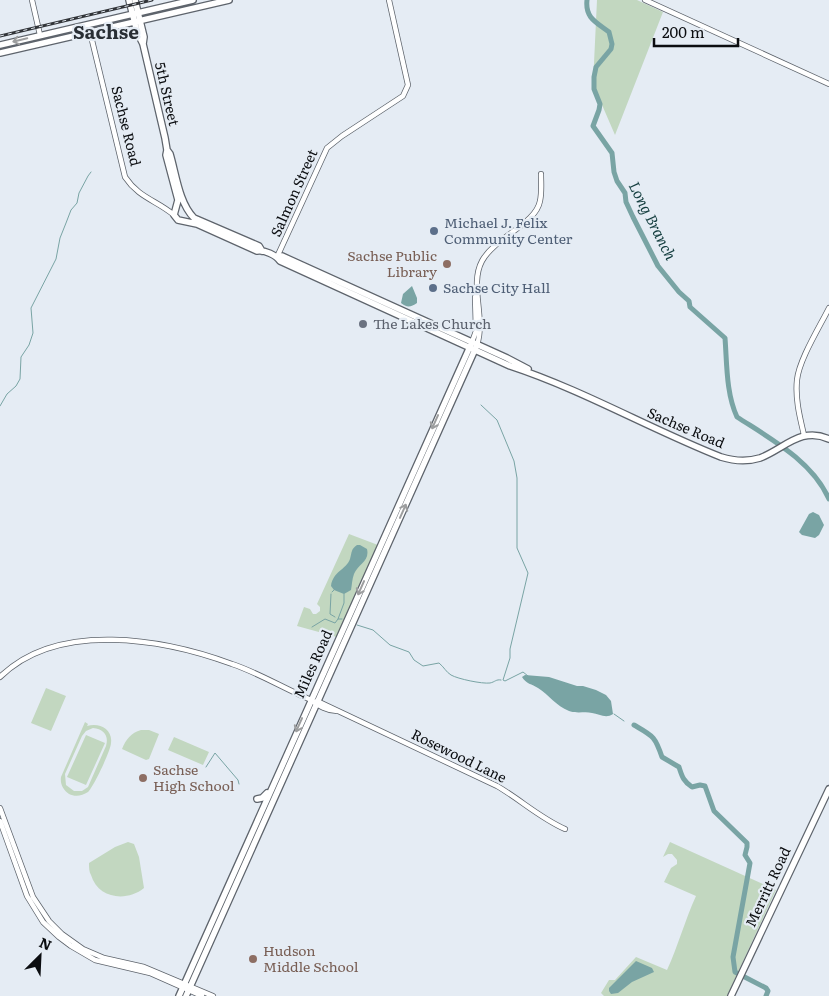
<svg xmlns="http://www.w3.org/2000/svg" width="829" height="996" viewBox="0 0 829 996" font-family="Literata,serif">
<style>
.green{fill:#c2d7c0;fill-rule:evenodd}
.water{fill:#79a4a4}
.lines{fill:none;stroke-linecap:round;stroke-linejoin:round}
.stream{stroke:#79a4a4;stroke-width:1}
.river{stroke:#79a4a4;stroke-width:5}
.minor-casing{stroke:#5e646c;stroke-width:6}
.major-casing{stroke:#5e646c;stroke-width:8}
.minor{stroke:#fff;stroke-width:4.5}
.major{stroke:#fff;stroke-width:5.5}
.rail-casing{stroke:#313438;stroke-width:3}
.rail{stroke:#e5ecf4;stroke-width:1;stroke-dasharray:4;stroke-linecap:butt}
.oneway{stroke:#9d9e9f}
.service-dot{fill:#5c6f8a;stroke:#e5ecf4;stroke-width:2}
.education-dot{fill:#8d6e63;stroke:#e5ecf4;stroke-width:2}
.worship-dot{fill:#6b7280;stroke:#e5ecf4;stroke-width:2}
.labels{text-anchor:middle;stroke-width:4.5;stroke-linejoin:round;paint-order:stroke}
.street-label{font-size:14px;fill:#0b0d10;stroke:#e5ecf4}
.service-label{font-size:14px;fill:#4e5e75;stroke:#e5ecf4;text-anchor:start}
.education-label{font-size:14px;fill:#785e54;stroke:#e5ecf4;text-anchor:start}
.worship-label{font-size:14px;fill:#5b616d;stroke:#e5ecf4;text-anchor:start}
.water-label{font-size:15px;font-style:italic;fill:#133d3e;stroke:#e5ecf4}
.district-label{font-size:19px;font-weight:bold;fill:#282e34;stroke:#e5ecf4}
</style>
<rect width="100%" height="100%" fill="#e5ecf4"/>
<!-- green -->
<path class="green" d="M597,0H637L663,12L615,135L593,84Z
M349,534L378,545L337,637L297,626L304,607L310,609L313,614H316L320,611V607L317,604Z
M46,688L66,696L51,731L31,723Z
M85,722L88,724L87,726C99,722 113,729 111,743C111,750 93,788 88,792C82,796 75,797 69,794C63,790 60,784 61,777ZM93,728C104,729 109,736 106,746L88,787L82,791H74L66,785L65,774L82,736L86,731Z
M141,730H149L159,734L149,759L146,760L122,749C126,739 131,733 141,730Z
M86,735L105,743L86,785L67,777Z
M174,737L209,752L203,765L168,750Z
M128,842L134,844L139,857L144,888C127,902 98,899 91,875C89,872 89,867 89,863L115,847Z
M670,842L776,890L727,996H604L601,993L609,980H615L636,957L667,970C678,946 685,920 696,896L664,882L671,868L677,864V860L672,854H668L663,857Z"/>
<!-- water -->
<path class="water" d="M412,286L417,298V303C411,307 407,308 401,303L403,294Z
M813,512L819,515L824,525L819,535L815,538L802,535L799,532L809,514Z
M357,545H360L367,549C370,561 358,564 354,574C352,579 352,585 351,590L344,594L334,590L331,586C333,571 346,570 350,559C352,552 351,549 357,545Z
M525,675L549,677L577,686H583L596,690L606,695L611,701L613,714C606,719 599,714 592,713C585,711 578,714 569,711C556,706 549,695 538,688C532,684 526,684 522,677Z
M636,961L652,968L654,972L632,982L618,993L611,994L609,991V988Z"/>
<g class="lines">
<!-- stream -->
<path class="stream" d="M481,405L497,420L514,461L517,478V548L528,573L510,649V658L503,680L505,681L523,672L528,676
M0,406L7,394L16,386L20,379L21,357L29,345L33,333L31,308L56,259L60,238L66,223L71,210L77,203L79,193L88,176L91,172
M332,592L334,590
M331,594L330,614L335,617
M342,619H338L344,603V594
M357,625L373,630L390,645L409,652L414,660L423,666L439,663C444,667 446,672 451,675C458,679 482,684 490,683C495,682 496,679 501,680
M312,627L325,619L335,623L338,619
M614,714L624,721
M206,767L215,753L238,780L239,784"/>
<!-- river -->
<path class="river" d="M587,0C585,18 596,22 609,32L612,44L611,49L596,67L594,77V89L600,104L599,110L593,126L612,153L614,172L617,181L625,193L626,202L633,217L658,266L679,292L689,301L690,307L725,338C727,364 726,393 737,417C771,439 812,461 829,499
M634,725C653,736 655,736 662,757L679,767C682,776 683,781 692,787L700,785L705,786L714,811L747,843V847L745,855L750,863L733,957L735,972L766,988L768,991L766,996"/>
<!-- minor casing -->
<g class="minor-casing">
<path id="minor" d="M32,0L40,35
M645,0L829,84
M90,32L125,177C139,198 156,200 174,215
M277,257L327,148L342,136L403,96L408,85L389,0
M472,342L476,331L475,297L477,294
M477,345C486,318 469,285 482,261C495,237 536,224 540,201C542,192 541,183 541,174
M804,435C800,418 795,399 797,380C799,360 819,328 829,308
M0,677C58,620 164,639 232,664C259,673 283,688 309,699C318,705 326,711 337,711
M317,701L497,786C521,800 540,818 565,829
M0,808L33,897L49,921L62,934L83,949L104,958L144,967L213,996
M0,821L27,896L43,922L59,937L71,946L95,960L150,973L202,996"/>
</g>
<!-- major casing -->
<g class="major-casing">
<path id="major" d="M129,0L137,32L143,44L165,138L167,150L166,155L178,200L174,215L178,220L197,224L257,251C265,250 276,255 280,261L510,366C583,390 650,429 721,457C734,461 747,462 760,458C784,449 801,426 829,439
M135,0L144,37L143,44
M0,45L193,0
M0,53L229,0
M167,150L170,154C176,174 179,203 194,218L259,246L262,251
M277,257L282,256L507,358L528,369
M257,799L262,798L267,793
M179,996L472,342
M186,996L477,345
M731,996L829,789"/>
</g>
<!-- minor -->
<use href="#minor" class="minor"/>
<!-- major -->
<use href="#major" class="major"/>
<!-- rail casing -->
<g class="rail-casing">
<path id="rail" d="M0,36L152,0"/>
</g>
<!-- rail -->
<use href="#rail" class="rail"/>
</g>
<!-- one-way arrows -->
<defs><path id="oneway-shaft" d="M-6 0H5M1.5-3L5.5 0L1.5 3" fill="none" stroke-width="1.6" stroke-linecap="round" stroke-linejoin="round" transform="scale(1.25)"/></defs>
<g class="oneway">
<use href="#oneway-shaft" transform="translate(20 40) rotate(166)"/>
<use href="#oneway-shaft" transform="translate(435 422) rotate(114)"/>
<use href="#oneway-shaft" transform="translate(403 511) rotate(-66)"/>
<use href="#oneway-shaft" transform="translate(361 588) rotate(114)"/>
<use href="#oneway-shaft" transform="translate(299 725) rotate(114)"/>
</g>
<!-- markers -->
<g class="service-dot">
<circle cx="434" cy="231" r="5"/>
<circle cx="433" cy="288" r="5"/>
</g>
<g class="education-dot">
<circle cx="447" cy="264" r="5"/>
<circle cx="143" cy="778" r="5"/>
<circle cx="253" cy="959" r="5"/>
</g>
<circle class="worship-dot" cx="363" cy="324" r="5"/>
<g class="labels">
<!-- street labels -->
<g class="street-label">
<text transform="translate(167 94) rotate(77)" y="5">5th Street</text>
<text transform="translate(126 126) rotate(76)" y="5">Sachse Road</text>
<text transform="translate(294 193) rotate(-66)" y="5">Salmon Street</text>
<text transform="translate(686 428) rotate(23)" y="5">Sachse Road</text>
<text transform="translate(313 664) rotate(-66)" y="5">Miles Road</text>
<text transform="translate(459 756) rotate(26)" y="5">Rosewood Lane</text>
<text transform="translate(768 887) rotate(-65)" y="5">Merritt Road</text>
</g>
<!-- service labels -->
<g class="service-label">
<text x="444" y="228">Michael J. Felix<tspan x="444" dy="16">Community Center</tspan></text>
<text x="443" y="293">Sachse City Hall</text>
</g>
<!-- education labels -->
<g class="education-label">
<text x="437" y="261" text-anchor="end">Sachse Public<tspan x="437" dy="16">Library</tspan></text>
<text x="153" y="775">Sachse<tspan x="153" dy="16">High School</tspan></text>
<text x="263" y="956">Hudson<tspan x="263" dy="16">Middle School</tspan></text>
</g>
<!-- worship labels -->
<g class="worship-label">
<text x="373" y="329">The Lakes Church</text>
</g>
<!-- water labels -->
<g class="water-label">
<text transform="translate(652 221) rotate(63)" y="5">Long Branch</text>
</g>
<!-- district labels -->
<g class="district-label">
<text x="106" y="39">Sachse</text>
</g>
</g>
<!-- north arrow -->
<g transform="translate(40 956) rotate(24)" stroke="#e5ecf4" stroke-width="4" paint-order="stroke">
<path d="M0-4L9 19L0 12L-9 19Z" fill="#0b0d10"/>
<text y="-8" font-size="14" font-weight="bold" text-anchor="middle" fill="#0b0d10">N</text>
</g>
<!-- scale -->
<path d="M654 38v8h84v-8" fill="none" stroke="#0b0d10" stroke-width="2.5"/>
<text x="662" y="38" font-size="15" fill="#0b0d10" stroke="#e5ecf4" stroke-width="4" paint-order="stroke">200 m</text>
</svg>
